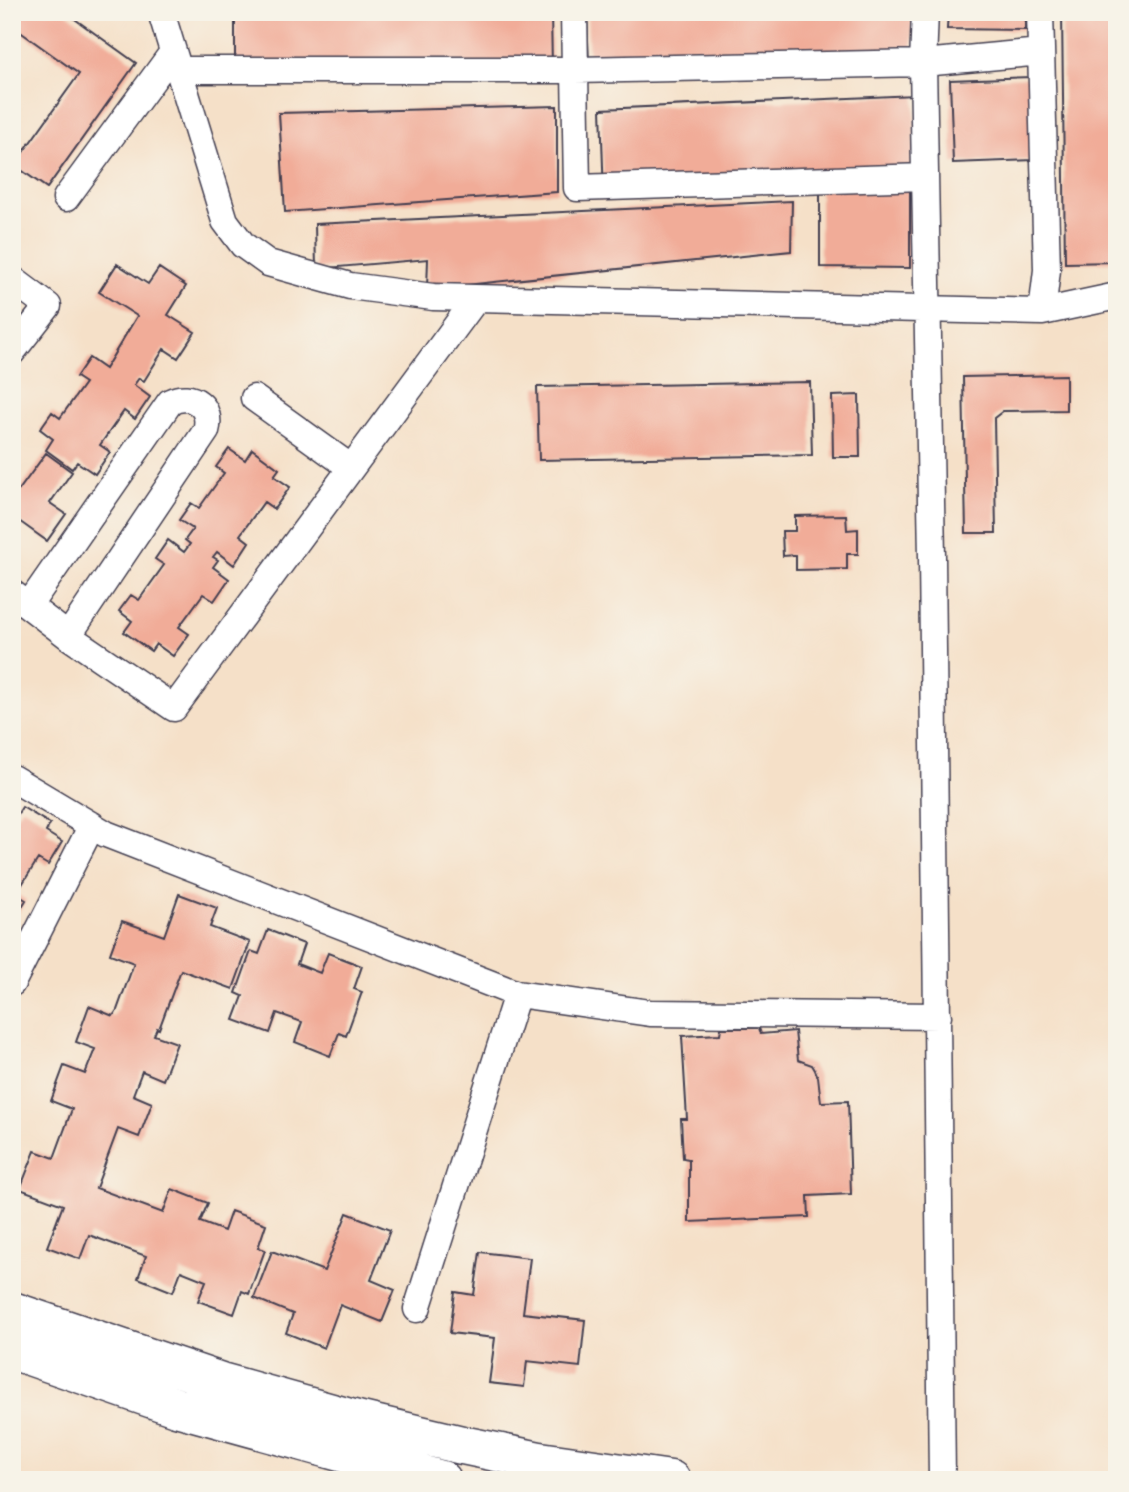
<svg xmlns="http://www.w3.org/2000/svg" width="1129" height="1492" viewBox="0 0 1129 1492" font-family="'IM FELL Double Pica',serif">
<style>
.building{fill:#f1ac98}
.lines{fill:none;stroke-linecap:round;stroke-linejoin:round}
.street-casing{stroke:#423e50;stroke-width:29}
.highway-casing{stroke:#423e50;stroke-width:41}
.street{stroke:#fff;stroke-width:26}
.highway{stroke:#fff;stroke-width:38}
</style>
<rect width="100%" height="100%" fill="#f7f3e8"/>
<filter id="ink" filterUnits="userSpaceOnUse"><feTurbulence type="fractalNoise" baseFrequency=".0143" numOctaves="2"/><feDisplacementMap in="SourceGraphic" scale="14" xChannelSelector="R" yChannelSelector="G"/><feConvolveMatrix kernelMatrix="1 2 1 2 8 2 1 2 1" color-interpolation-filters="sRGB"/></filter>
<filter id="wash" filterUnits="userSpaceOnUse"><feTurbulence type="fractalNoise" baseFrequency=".00686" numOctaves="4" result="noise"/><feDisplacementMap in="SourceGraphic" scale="28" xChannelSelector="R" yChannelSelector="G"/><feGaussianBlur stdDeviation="1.57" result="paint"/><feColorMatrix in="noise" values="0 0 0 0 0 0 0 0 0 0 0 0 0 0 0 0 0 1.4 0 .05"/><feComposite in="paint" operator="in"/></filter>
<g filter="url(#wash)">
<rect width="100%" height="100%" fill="#f5e0c8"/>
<g id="blocks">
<!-- building -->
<path class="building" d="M12,12H65L136,63L47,188L14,165L79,74L12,26Z
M235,12H551L552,67L235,73Z
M587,12H913L912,53L589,67Z
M948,12H1025V30L947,29Z
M1062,12H1117V262L1065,263Z
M1031,77L1034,160L953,163L950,80Z
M915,95L914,170L604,197L601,109Z
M557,106V192L285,212L279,113Z
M820,185L910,186V268L820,267Z
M792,201L791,251L427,289L428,259L316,269L315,224Z
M117,264L148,284L159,268L186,286L168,315L195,332L178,358L164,349L144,381L139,378L134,385L150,397L135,419L124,411L100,445L110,452L95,474L77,462L72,469L46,450L53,439L40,429L52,412L60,418L85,383L76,377L89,358L105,369L137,316L99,292Z
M1066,375V410L1003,411L994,418L996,533H966L963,377Z
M810,382L812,455L539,460L537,387Z
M859,395L860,457H833L832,396Z
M229,449L245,460L252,449L279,469L274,476L290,487L274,509L264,502L240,535L249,542L234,565L217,552L213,557L218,560L213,567L229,579L214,601L203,594L179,627L189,634L173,656L156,644L151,651L124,632L132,621L119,611L131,595L139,600L164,565L155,559L168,540L184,552L190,544L185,540L193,529L179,520L191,503L199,508L224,473L216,467Z
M46,453L72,472L50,503L66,514L47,541L19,521L12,530V485L19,490Z
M846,515L847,530L858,529V554H847V569L796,570V555L783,556L782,531H795V516Z
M22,807L50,824L46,832L62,842L48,865L38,859L16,894L26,900L12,923V816L15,818Z
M179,894L217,908L210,927L250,942L233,989L181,970L159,1029L157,1028L154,1035L177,1043L163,1080L142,1071L133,1095L152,1103L139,1137L118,1129L96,1188L163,1213L172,1189L208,1203L200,1222L224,1231L231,1211L266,1224L258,1248L265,1250L249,1294L242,1291L234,1314L198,1301L206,1281L181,1271L173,1292L138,1278L146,1256L89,1235L80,1259L47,1247L63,1205L20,1189L35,1151L54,1158L72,1109L51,1101L64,1066L85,1074L95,1049L76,1042L89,1006L113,1016L117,1010L134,963L110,954L122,921L164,936Z
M268,930L304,944L297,964L320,973L328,953L362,966L354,989L362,992L346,1036L339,1033L330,1056L295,1042L302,1022L277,1013L270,1033L234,1020L243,996L236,993L251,951L259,954Z
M721,1028H759L761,1034L795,1031L798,1060L812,1065L815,1070L818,1077L821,1102L848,1101L851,1194L808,1196L809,1217L689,1222V1159L683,1158L681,1119H687L682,1036L720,1034Z
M347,1213L390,1230L371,1280L395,1290L382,1322L340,1305L324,1348L286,1333L293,1314L254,1298L272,1251L324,1271Z
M480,1252L530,1258L523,1313L585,1320L580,1367L527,1361L524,1387L489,1383L495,1338L450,1333L455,1292L474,1295Z"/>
</g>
</g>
<g filter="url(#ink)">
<use href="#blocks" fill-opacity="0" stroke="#423e50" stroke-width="2"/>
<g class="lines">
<!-- street casing -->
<g class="street-casing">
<path id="street" d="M161,12L225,221L243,245L268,263L350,286L433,297L1042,312L1047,270L1040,12
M574,12L577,188L925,177
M925,12L923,63L932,557L942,1480
M179,70H576L923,63L1041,52
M66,198L173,52
M12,279L48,306L12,352
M1042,312L1117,296
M254,398L350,467
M12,593L68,636L174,708L476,299
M29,605L170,402C192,391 213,407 206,431L68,636
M12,778L106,834L517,994L650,1013L938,1016
M12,983L92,825
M417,1309L517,994"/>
</g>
<!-- highway casing -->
<g class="highway-casing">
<path id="highway" d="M12,1311L221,1382L357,1420L462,1445L540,1461L671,1480
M12,1350L176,1407L442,1480"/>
</g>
<!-- street -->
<use href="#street" class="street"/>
<!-- highway -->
<use href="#highway" class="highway"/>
</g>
</g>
<!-- margin -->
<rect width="1129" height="1492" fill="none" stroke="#f7f3e8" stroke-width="42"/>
</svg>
